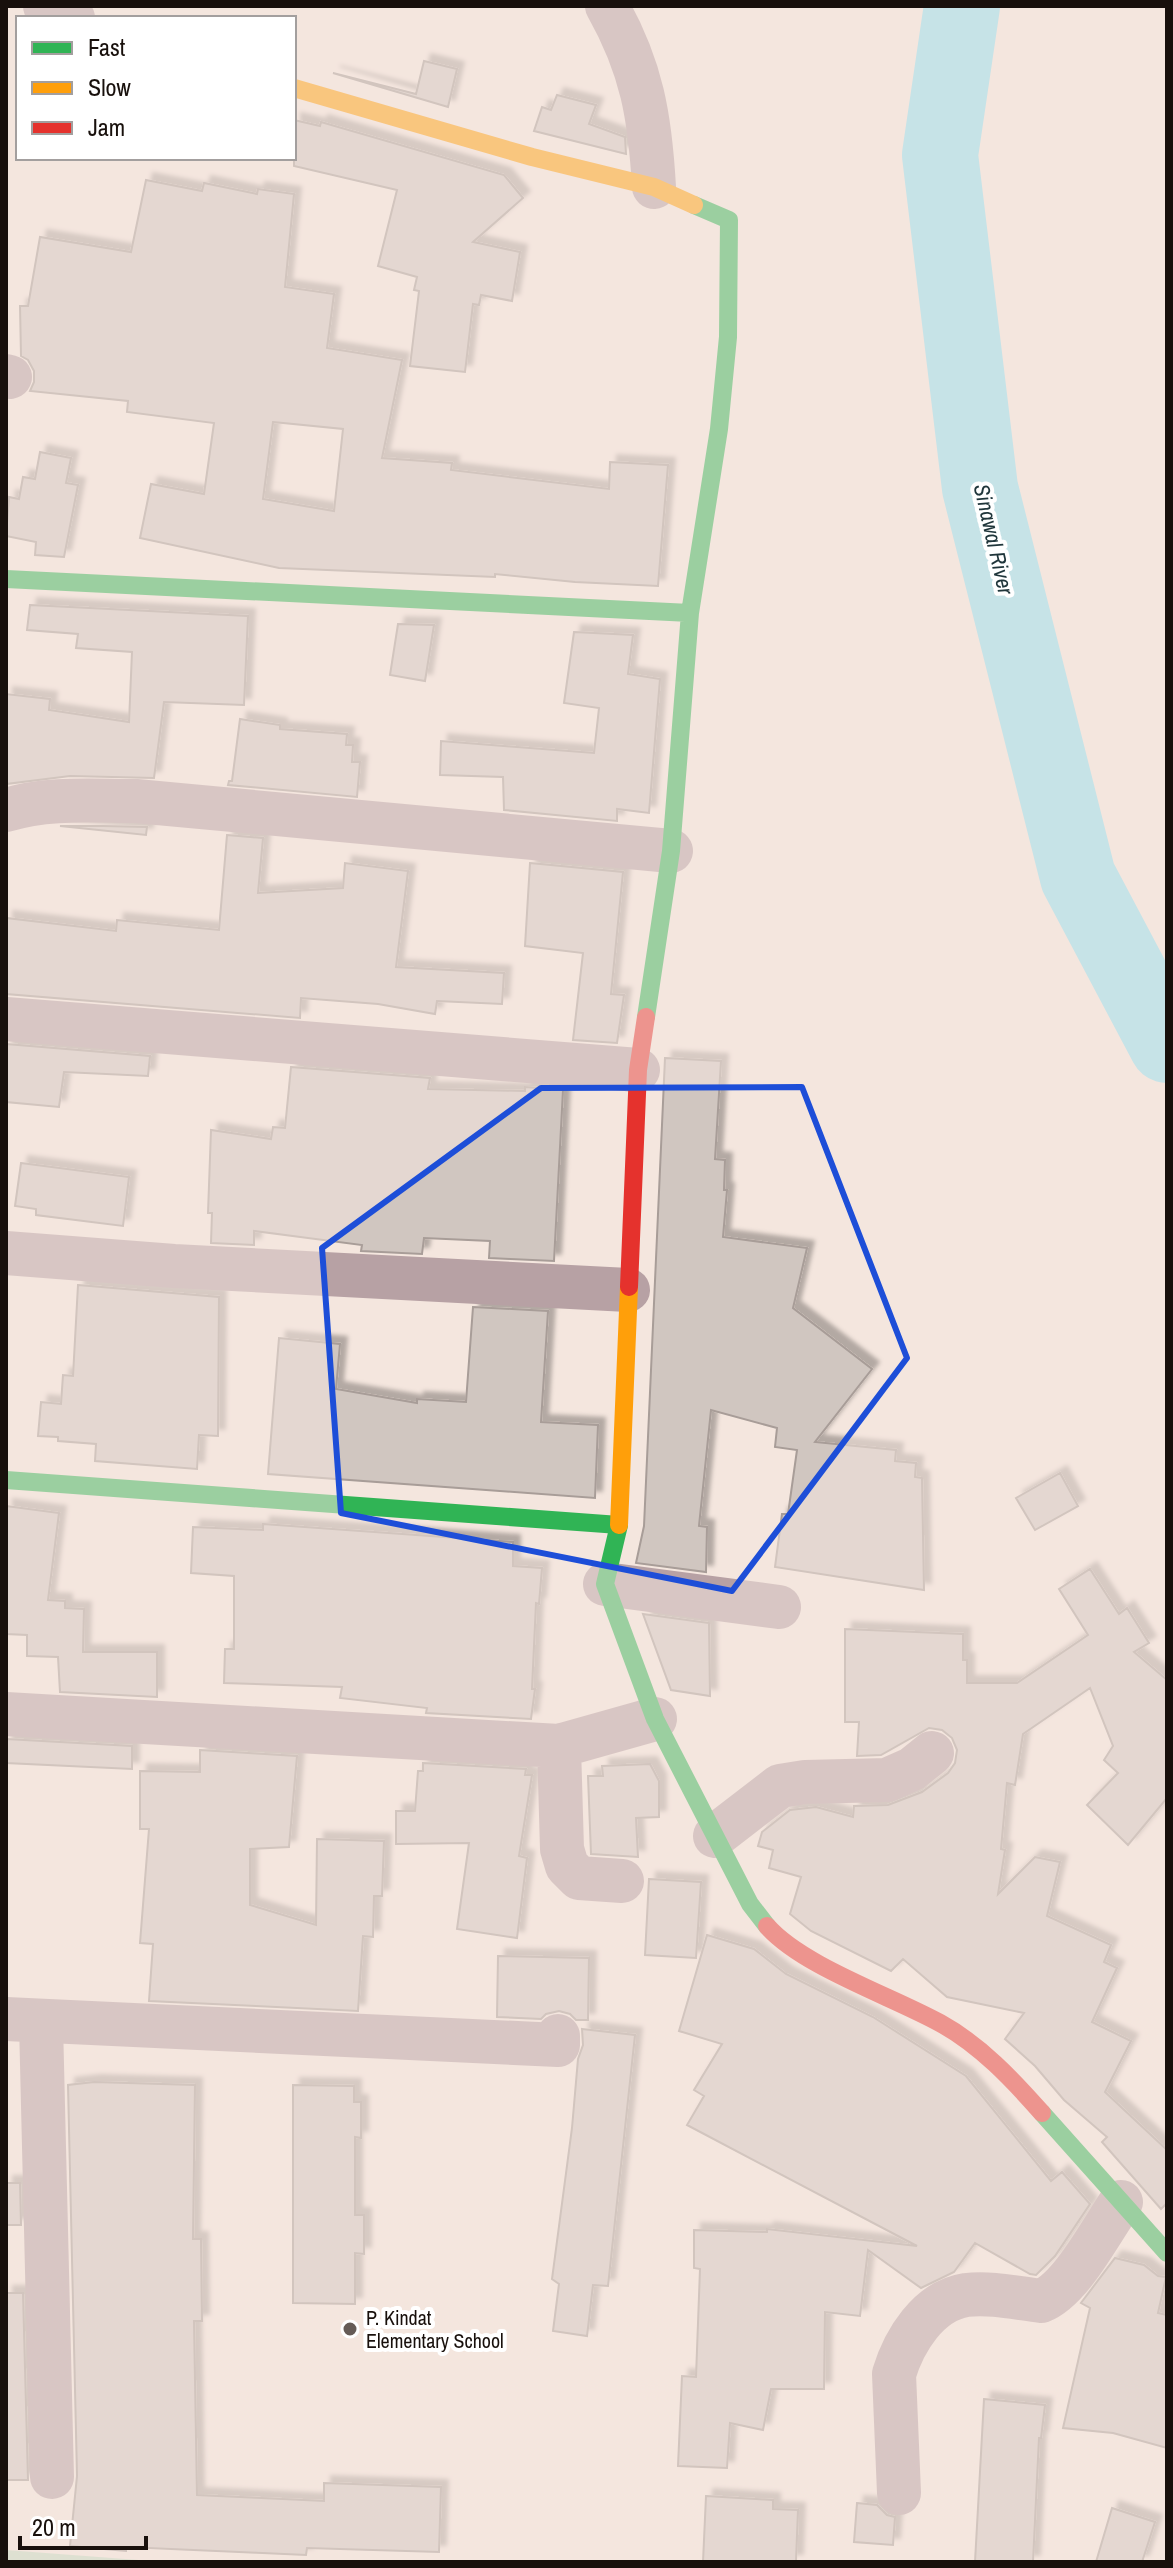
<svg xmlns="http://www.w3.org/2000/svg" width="1173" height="2568" viewBox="0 0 1173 2568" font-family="'Archivo Narrow',sans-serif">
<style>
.green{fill:#c4dac2}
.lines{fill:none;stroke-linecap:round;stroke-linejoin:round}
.river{stroke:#8ee0f2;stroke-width:76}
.building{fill:#d0c6c0;stroke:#a89d98;stroke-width:2;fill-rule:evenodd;filter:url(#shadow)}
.street{stroke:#b7a1a4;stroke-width:44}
.fast{stroke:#30b455;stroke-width:18}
.slow{stroke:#ff9f0a;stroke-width:18}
.jam{stroke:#e5322d;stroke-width:18}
.marked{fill:none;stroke:#1d4ed8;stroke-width:6;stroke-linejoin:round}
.poi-dot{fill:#655b56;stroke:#fff;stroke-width:3}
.labels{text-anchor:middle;stroke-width:8;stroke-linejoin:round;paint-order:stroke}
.poi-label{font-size:20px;fill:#18100c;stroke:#fff;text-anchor:start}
.water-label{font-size:22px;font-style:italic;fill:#1f353a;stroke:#fff}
</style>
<defs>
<filter id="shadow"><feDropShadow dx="7" dy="-7" stdDeviation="2" flood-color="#0004"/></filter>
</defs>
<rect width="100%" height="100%" fill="#f4e6de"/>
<!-- green -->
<path class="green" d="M6,2550L165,2562H6Z"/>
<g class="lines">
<!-- river -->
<path class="river" d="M962,6L940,155L980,488L1078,877L1167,1045"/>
</g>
<!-- building -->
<path class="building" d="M424,61L457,69L448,107L333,73L416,94Z
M557,95L596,105L589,124L625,137L626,154L534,131L542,107L551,110Z
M294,120L320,126L321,122L504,175L523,198L473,242L520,252L512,301L481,295L479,305L473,304L465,372L410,366L419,291L414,290L417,277L378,266L397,190L294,166Z
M146,180L202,191L204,183L257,194L258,189L294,194L285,287L334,294L327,348L402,360L382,458L452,463L451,470L609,489L610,462L668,465L658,586L575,582L495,574V577L279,568L140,538L151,484L204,494L214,423L127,412L128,401L30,391L34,382V371L28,360L21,356L20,306H28L40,237L131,252ZM273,422L343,429L334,511L263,499Z
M40,452L71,458L66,483L78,485L64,557L35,555L36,542L6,536L9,497L19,499L23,477L35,479Z
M30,605L248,616L244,705L164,702L154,778L70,776L6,784V694L50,699L49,710L129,722L132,652L76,648L78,634L27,630Z
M398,624L434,625L425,681L390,675Z
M574,632L633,635L628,674L660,679L649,813L617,809V821L504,810L503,777L440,775L441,741L594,753L599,708L564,703Z
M240,719L280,725V729L347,734L346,745H353L352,762H360L357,797L228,785L229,781H232Z
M60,826H103L147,827L146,835Z
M227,835L263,838L258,893L343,888L345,863L408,871L396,967L504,973L502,1004L437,1001L435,1014L378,1004L301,998L300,1018L6,994V918L116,931L117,920L219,930Z
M530,863L623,872L611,994L624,995L617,1043L573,1040L583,953L525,946Z
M6,1044L150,1056L148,1076L64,1072L59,1107L6,1102Z
M665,1058L721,1061L715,1159L725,1160L724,1190H727L723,1237L807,1248L793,1308L872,1369L815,1442L896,1450L895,1461L916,1463L915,1477L922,1478L924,1590L775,1567L782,1514H788L797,1450L775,1447L777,1428L711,1410L699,1526L707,1527L706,1572L636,1563L644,1526Z
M291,1067L430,1078L428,1089L525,1091V1087L563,1090L554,1261L489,1258L490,1241L424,1238L422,1254L361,1251L362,1245L254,1231V1245L211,1243L212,1213H208L211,1130L271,1139L273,1127L285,1128Z
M21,1163L129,1177L123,1226L36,1215V1209L15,1206Z
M78,1285L219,1297L218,1436L199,1435L197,1469L95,1461L96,1444L58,1441V1437L38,1436L41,1402L61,1404L63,1375L73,1376Z
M473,1307L548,1311L541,1422L598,1425L595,1498L268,1474L279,1338L340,1344L336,1389L417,1403V1399L466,1402Z
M1060,1473L1078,1506L1035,1530L1016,1498Z
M6,1506L59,1513L48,1600L65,1601V1608L84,1609L83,1652H157V1697L60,1692L58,1657L27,1656V1635L6,1634Z
M263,1524L513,1542V1566L542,1568L539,1604L536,1603L532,1689H535L531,1719L426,1713L427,1708L340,1698L342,1687L224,1683L225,1649H234V1576L191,1573L193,1527L263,1530Z
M1090,1569L1119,1614L1127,1608L1149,1643L1134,1652L1167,1680V1798L1128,1845L1087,1805L1118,1773L1104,1760L1113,1746L1090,1688L1023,1734L1015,1785L1007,1783L1001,1849L1005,1850L998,1894L1035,1857L1060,1862L1047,1916L1111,1945L1104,1962L1117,1968L1092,2022L1131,2041L1105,2092L1167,2150V2203L1161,2209L1102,2142L1107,2137L1064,2100L1035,2066L1005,2039L1024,2013L947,1997L903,1959L891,1971L811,1931L790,1914L801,1877L769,1868L773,1850L758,1846L762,1832L790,1810L816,1807L853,1817L854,1806L888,1805L922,1792L948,1773L955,1763L957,1750L952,1738L942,1730L929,1728L881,1755L857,1756L859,1722H845V1629L963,1634V1660H967V1683H1017L1088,1635L1059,1589Z
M643,1614L709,1623L710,1696L671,1690Z
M6,1739L132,1746V1769L6,1763Z
M200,1750L297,1756L289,1847L250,1849V1905L316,1925L317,1839L384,1841L382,1896H374L373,1937L363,1936L358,2011L149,2001L153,1944L140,1943L149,1829H140V1771L200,1772Z
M423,1763L526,1769L525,1775H532L519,1856L527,1858L517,1938L457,1929L469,1843L396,1844V1811H415L418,1771H423Z
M650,1764L659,1781V1817L636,1818L638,1857L591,1854L588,1776H603L602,1766Z
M649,1879L701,1882L696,1958L645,1955Z
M707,1935L754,1949L786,1974L873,2017L966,2076L1051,2181L1062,2172L1090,2204L1055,2256L1036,2275L1030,2274L975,2243L954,2272L921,2288L868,2250L860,2316L825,2312L824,2389H771L763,2430L730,2423L727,2468L678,2466L682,2376L696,2377L700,2269L694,2268V2230L767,2232V2229L917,2246L687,2125L704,2096L694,2090L722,2044L679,2031Z
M498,1956L589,1958L588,2020H576L570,2014L559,2011L546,2014L541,2019L497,2017Z
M582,2029L635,2035L608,2286L593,2285L587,2336L553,2331L559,2284L552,2279L572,2128L578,2059L583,2045Z
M94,2082L195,2085L193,2239H201L202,2321H194L197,2495L324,2501V2483L441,2487L439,2552L307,2548L306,2555L126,2547V2551L70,2546L77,2476L68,2085Z
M293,2085L354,2086V2102H361V2138L355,2137V2215H364V2254L355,2253V2304L293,2303Z
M6,2183H20L21,2225H6Z
M1115,2258L1144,2265L1158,2276L1166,2277L1158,2313L1167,2315V2448L1113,2433L1063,2428L1090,2308L1081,2303Z
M6,2293H23L28,2480H6Z
M984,2399L1045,2405L1041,2438H1039L1033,2562H975Z
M706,2496L773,2500V2509L798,2510L796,2561L703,2562Z
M857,2503L877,2505L887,2515L895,2517L893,2545L854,2542Z
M1112,2508L1155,2522L1142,2562H1096Z"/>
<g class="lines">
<!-- street -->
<path class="street" d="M45,6L73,18
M607,6C642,68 650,117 654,187
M6,376L10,377
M6,810C48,797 92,801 136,801L671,851
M6,1019L638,1070
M6,1253L174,1266L628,1290
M605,1584L779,1607
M6,1714L559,1746L655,1719
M559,1746L562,1849L567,1866L579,1878L622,1881
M715,1836L780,1786L805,1782L887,1780L912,1769L932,1753
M6,2019L558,2045V2036
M41,2023L52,2477
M899,2493L894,2374C904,2341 928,2301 966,2295C990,2292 1017,2298 1041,2301C1071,2290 1102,2229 1121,2202"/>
<!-- fast -->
<path class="fast" d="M6,579L690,613
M646,1017L671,851L690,613L719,429L728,337L729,220L694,205
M6,1480L619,1525L605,1584L655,1719L750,1904L767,1926
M1042,2113L1167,2253"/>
<!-- slow -->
<path class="slow" d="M294,88L532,157L654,187L694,205
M619,1525L629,1287"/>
<!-- jam -->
<path class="jam" d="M629,1287L638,1070L646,1017
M767,1926C802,1966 891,1996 940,2023C980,2045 1012,2079 1042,2113"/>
</g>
<!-- marked area -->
<path d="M0 0H1173V2568H0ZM802,1087L907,1358L732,1591L341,1513L322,1248L541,1088Z" fill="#f4e6de" fill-opacity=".55" fill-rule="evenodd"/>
<path class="marked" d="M802,1087L907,1358L732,1591L341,1513L322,1248L541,1088Z"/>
<!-- markers -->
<circle class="poi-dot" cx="350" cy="2329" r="8"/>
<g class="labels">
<!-- poi labels -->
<g class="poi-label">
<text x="366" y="2325">P. Kindat<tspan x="366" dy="23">Elementary School</tspan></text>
</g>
<!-- water labels -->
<g class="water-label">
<text transform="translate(994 539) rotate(77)" y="8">Sinawal River</text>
</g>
</g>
<!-- border -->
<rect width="1173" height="2568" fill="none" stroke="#18100c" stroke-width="16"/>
<!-- legend -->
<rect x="16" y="16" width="280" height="144" fill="#ffffff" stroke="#a39f9e" stroke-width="2"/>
<rect x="32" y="42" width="40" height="12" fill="#30b455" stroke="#a39f9e" stroke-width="2"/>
<text x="88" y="56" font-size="24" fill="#18100c">Fast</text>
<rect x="32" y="82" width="40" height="12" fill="#ff9f0a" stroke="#a39f9e" stroke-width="2"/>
<text x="88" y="96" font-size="24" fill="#18100c">Slow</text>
<rect x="32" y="122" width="40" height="12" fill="#e5322d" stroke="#a39f9e" stroke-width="2"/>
<text x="88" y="136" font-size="24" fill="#18100c">Jam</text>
<!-- scale -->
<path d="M20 2536v12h126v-12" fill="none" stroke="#18100c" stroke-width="4"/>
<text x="32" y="2536" font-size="24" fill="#18100c" stroke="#ffffff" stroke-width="6" paint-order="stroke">20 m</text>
</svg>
